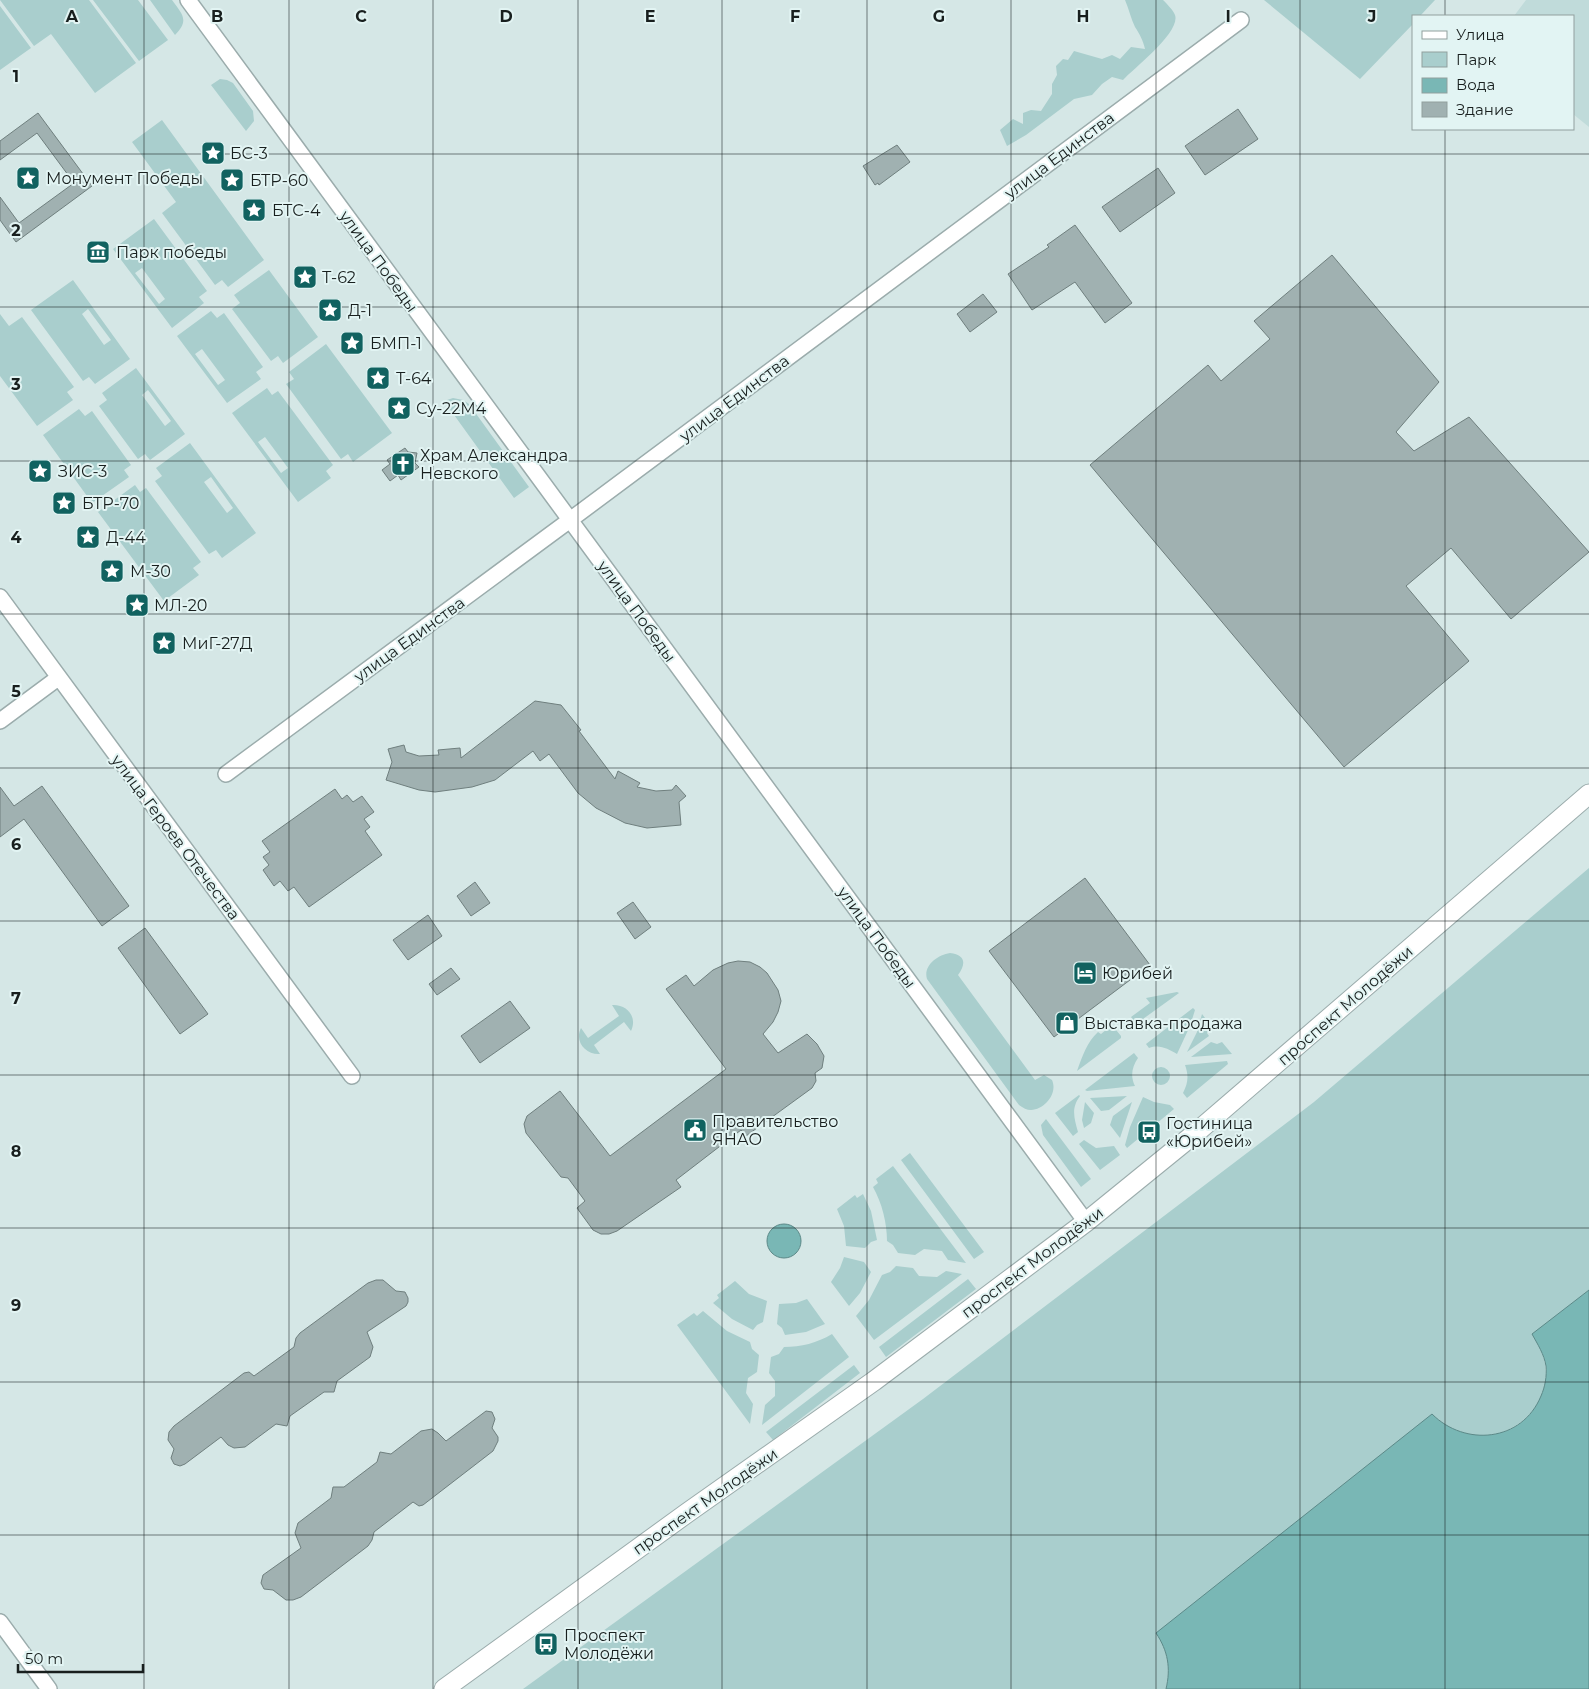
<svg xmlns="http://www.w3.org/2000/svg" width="1589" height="1689" viewBox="0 0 1589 1689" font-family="Montserrat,sans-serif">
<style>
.built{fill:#c0dbda}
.green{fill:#a9cecd;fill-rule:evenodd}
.water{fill:#79b7b5;stroke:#5c8988}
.building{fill:#a0b1b1;stroke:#6f7f7e}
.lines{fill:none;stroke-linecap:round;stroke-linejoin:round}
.minor-casing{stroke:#9bacac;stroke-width:18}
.tertiary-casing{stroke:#9bacac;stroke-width:21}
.minor{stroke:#fff;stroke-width:15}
.tertiary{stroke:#fff;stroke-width:19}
.grid{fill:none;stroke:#181f1e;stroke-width:1;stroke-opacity:0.55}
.labels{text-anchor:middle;stroke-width:4;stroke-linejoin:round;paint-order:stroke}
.poi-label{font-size:16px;fill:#181f1e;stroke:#e2f4f3;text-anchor:start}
.street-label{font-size:16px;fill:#181f1e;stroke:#e2f4f3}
.grid-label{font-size:16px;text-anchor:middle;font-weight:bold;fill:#181f1e;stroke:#e2f4f3;stroke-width:4;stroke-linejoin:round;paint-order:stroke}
</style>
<rect width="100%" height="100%" fill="#d5e7e6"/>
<!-- built -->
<path class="built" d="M1526,0H1589V127L1573,114V16H1514Z"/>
<!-- green -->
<path class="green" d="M0,0H89L136,63L95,93L51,34L34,46Z
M93,0H138L168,40L139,61Z
M150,0H172C182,14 190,20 175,35Z
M1125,0H1163C1167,4 1173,10 1175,15C1181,32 1134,68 1123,80L1112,77L1102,84L1092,95L1074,99L1026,135L1007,146L1000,130L1013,119L1023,124V113L1031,110L1041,111L1052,94V84L1057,75L1056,66L1063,59L1068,60L1074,51L1102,59L1112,55L1120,59L1131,47L1145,49C1143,40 1140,35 1135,27C1131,19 1129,9 1125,0Z
M1264,0H1435L1420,16H1413V24L1360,79Z
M0,6L31,48L0,70Z
M220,79L227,80L233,83L253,111L254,121L246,131L211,85Z
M162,120L264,260L228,287L222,280L215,285L162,213L176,202L132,142Z
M154,219L207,291L199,297L204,303L172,328L113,249ZM142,268L165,299L159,304L135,273Z
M269,270L318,337L283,363L278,356L271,361L232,309L240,303L234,295Z
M73,280L130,359L95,384L89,377L83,381L31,310ZM88,309L111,340L104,345L82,314Z
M211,311L217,318L224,313L263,367L256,372L261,379L227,403L177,336ZM202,349L225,380L218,385L195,354Z
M0,314L9,326L22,317L74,387L67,392L73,400L37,426L0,376Z
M326,344L392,433L353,462L348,454L341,459L286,384L294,379L289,372Z
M136,368L185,434L150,460L145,454L138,459L99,406L107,400L102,393ZM148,390L171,421L165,426L142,395Z
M267,388L272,395L278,391L333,465L326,471L331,478L298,502L232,413ZM265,437L288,468L281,473L258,442Z
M453,398L463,400L469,404L529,487L514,498L444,401Z
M79,409L85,416L92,411L131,465L124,470L129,477L92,503L43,435Z
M190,443L256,533L222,558L216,550L209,554L155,481L162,476L156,468ZM211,477L233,508L227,513L204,482Z
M135,485L140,492L146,488L201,562L193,568L199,575L164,601L98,512Z
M1589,868V1290L1533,1334C1540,1347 1546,1359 1546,1374C1546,1418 1497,1447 1457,1432C1447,1428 1440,1421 1432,1415L1157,1633C1168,1653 1171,1666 1166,1689H523L923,1399L1314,1102Z
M950,953C966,955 966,964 958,975L1035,1080L1044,1075L1052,1080C1058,1093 1045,1109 1031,1110C1027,1110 1023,1108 1019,1105L927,979C923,966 937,955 950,953Z
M1177,992L1179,993L1136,1024L1131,1017L1150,1003L1146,998Z
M612,1005C626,1004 638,1016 631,1031L624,1022L594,1045L600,1054C586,1055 574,1042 581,1028L588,1038L619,1016Z
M1193,1008L1195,1010L1190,1026L1177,1054C1168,1049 1160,1044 1149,1048L1146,1044Z
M1202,1014L1212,1027L1210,1028L1207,1033L1209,1036L1187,1052L1197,1032Z
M1112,1025L1121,1036V1038L1077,1071C1082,1057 1087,1042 1098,1032L1101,1034Z
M1211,1042L1217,1044L1222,1042L1232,1054L1191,1057Z
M1134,1053L1138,1058C1132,1067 1130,1076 1135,1086L1087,1091L1085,1090Z
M1227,1061L1228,1064L1187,1098L1183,1093C1188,1083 1189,1076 1185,1065Z
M1152 1076a9 9 0 1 1 18 0a9 9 0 1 1-18 0Z
M1079,1095L1080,1096C1071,1108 1074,1118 1078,1132L1073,1136L1055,1113Z
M1127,1096L1109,1110L1101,1111L1090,1098Z
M1143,1097L1154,1102L1170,1105L1174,1109L1127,1148L1125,1145L1130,1127Z
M1085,1102L1094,1113L1091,1123L1084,1128L1082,1120Z
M1132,1102L1120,1138L1110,1125L1113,1116Z
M1046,1119L1091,1179L1081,1187L1043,1135L1041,1125Z
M1084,1140L1096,1148L1114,1146L1120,1155L1100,1170L1079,1144Z
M910,1153L984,1252L974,1259L901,1160Z
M893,1166L966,1263L948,1260L942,1251L924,1249L915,1255L898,1253L893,1245L887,1241C887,1223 882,1203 873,1187L878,1183L876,1179Z
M863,1194L871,1211L877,1240L871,1242L865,1248L846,1246L844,1226L837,1209L855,1195L857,1198Z
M844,1257L864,1262L871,1272L860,1293L849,1306L831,1282L840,1268Z
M896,1266L913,1268L919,1276L937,1277L946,1271L962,1274L874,1340L856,1316L869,1300L882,1275L890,1272Z
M968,1279L976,1289L886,1357L879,1347Z
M735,1281L749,1294L767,1301L763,1322L757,1325L753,1330L732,1319L713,1303L719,1298L717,1295Z
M807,1299L825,1324L806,1332L785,1335L782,1328L777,1324L779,1304L796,1303Z
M703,1311L727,1331L750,1342L752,1349L759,1355L757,1372L748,1378L746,1393L753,1404L750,1424L677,1325L694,1313L697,1316Z
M832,1334L849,1357L762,1425L765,1405L775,1396V1381L769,1373L771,1357L779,1354L784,1347C801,1347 817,1343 832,1334Z
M854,1365L860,1373L773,1440L766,1432Z"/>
<!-- water -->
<path class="water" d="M767 1241a17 17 0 1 1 34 0a17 17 0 1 1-34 0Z
M1589,1290V1689H1166C1171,1668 1168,1651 1156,1633L1432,1414C1465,1447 1522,1442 1541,1396C1545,1387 1547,1376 1546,1366C1544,1354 1538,1345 1532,1334Z"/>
<!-- building -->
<path class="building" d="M1238,109L1258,139L1205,175L1185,146Z
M38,113L92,186L16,242L0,220V197L19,223L74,183L37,133L0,160V141Z
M897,145L910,162L879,185L878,183L875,185L863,166Z
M1158,168L1175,193L1120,232L1102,207Z
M1075,225L1132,303L1105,323L1075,282L1032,310L1008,274L1049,247L1047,245Z
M1332,255L1439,382L1396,432L1414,451L1469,417L1589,552L1511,619L1451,548L1406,586L1469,661L1344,767L1090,465L1208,365L1221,381L1270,339L1254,321Z
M983,294L997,312L970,332L957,314Z
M405,448L408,452L417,453L415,463L419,467L401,480L398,475L390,481L382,470L390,464L387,460Z
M535,701L561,705L581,730L579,731L615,779L618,771L640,783L637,787L656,791L672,790L676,785L686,796L679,802L681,825L647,828L625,823L596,808L578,793L549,754L540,761L533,751L495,780L472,787L435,792L419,790L386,780L392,762L388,749L404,745L406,752L419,756L439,755L438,750L460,748L461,758Z
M42,786L129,906L102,926L24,819L0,837V787L14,806Z
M335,789L342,799L347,795L353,802L362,796L374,812L364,819L370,827L365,831L382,855L309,907L294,887L288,891L280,881L274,886L263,870L269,865L263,857L270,852L262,841Z
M1085,878L1150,965L1054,1037L989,951Z
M475,882L490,903L471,916L457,896Z
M633,902L651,927L635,939L617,913Z
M428,915L442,936L408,960L393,940Z
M145,928L208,1014L180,1034L118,948Z
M738,961L750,962L760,967L767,973L778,990L781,1001L778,1012L773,1022L763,1034L778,1053L807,1034L817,1044L824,1056L822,1068L815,1073L816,1081L812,1088L746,1136L741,1130L676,1180L681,1187L617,1231L609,1234H601L593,1230L577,1208L585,1201L568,1178L561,1177L526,1133L524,1124L527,1116L560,1091L610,1156L726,1069L666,989L686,975L694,986L713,970L728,963Z
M451,968L460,979L437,995L429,984Z
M510,1001L530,1028L480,1063L461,1036Z
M376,1280H383L396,1291L405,1292L408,1298V1302L406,1306L367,1332L373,1347L370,1357L337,1381L334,1392H324L290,1416L287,1426L276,1424L245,1447L234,1448L228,1445L221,1437L185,1464L180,1466L174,1464L171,1458L174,1449L168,1440L169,1432L174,1426L244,1373L249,1372L254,1376L294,1347L296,1338L300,1333L368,1283Z
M486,1411L492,1412L495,1419L492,1428L498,1437V1441L493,1451L423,1505L419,1506L413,1502L374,1532L372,1540L368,1546L301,1597L293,1600H286L273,1590L264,1589L261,1583L263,1575L301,1548L295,1533L298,1523L331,1498L333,1487H344L377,1462L380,1452L391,1454L421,1431L432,1429L438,1433L446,1441Z"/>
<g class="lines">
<!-- minor casing -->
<g class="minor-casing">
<path id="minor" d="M188,0L1086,1222
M0,597L352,1076
M0,721L58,678
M226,774L570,520L1241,20
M0,1622L49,1689"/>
</g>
<!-- tertiary casing -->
<g class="tertiary-casing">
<path id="tertiary" d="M444,1689L687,1513L874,1381L1086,1222L1198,1131L1589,794"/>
</g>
<!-- minor -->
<use href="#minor" class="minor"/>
<!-- tertiary -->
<use href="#tertiary" class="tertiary"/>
</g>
<!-- grid -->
<path class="grid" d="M144,0V1689M289,0V1689M433,0V1689M578,0V1689M722,0V1689M867,0V1689M1011,0V1689M1156,0V1689M1300,0V1689M1445,0V16M1445,129V1689M0,154H1589M0,307H1589M0,461H1589M0,614H1589M0,768H1589M0,921H1589M0,1075H1589M0,1228H1589M0,1382H1589M0,1535H1589"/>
<!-- icons -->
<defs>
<g id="sight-square" transform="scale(1.25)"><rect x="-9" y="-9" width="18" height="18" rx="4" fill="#116260" stroke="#e2f4f3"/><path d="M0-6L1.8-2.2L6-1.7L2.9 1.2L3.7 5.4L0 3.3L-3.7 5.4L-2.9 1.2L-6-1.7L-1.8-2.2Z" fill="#fff"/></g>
<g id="museum-square" transform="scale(1.25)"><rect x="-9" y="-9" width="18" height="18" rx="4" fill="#116260" stroke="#e2f4f3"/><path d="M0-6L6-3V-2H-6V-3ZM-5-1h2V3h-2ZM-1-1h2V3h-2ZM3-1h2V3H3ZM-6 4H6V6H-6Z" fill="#fff"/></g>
<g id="church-square" transform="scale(1.25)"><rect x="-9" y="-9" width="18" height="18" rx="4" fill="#116260" stroke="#e2f4f3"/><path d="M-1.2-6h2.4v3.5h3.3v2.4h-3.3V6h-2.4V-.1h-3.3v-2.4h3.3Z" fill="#fff"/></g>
<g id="hotel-square" transform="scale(1.25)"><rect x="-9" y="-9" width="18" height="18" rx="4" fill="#116260" stroke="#e2f4f3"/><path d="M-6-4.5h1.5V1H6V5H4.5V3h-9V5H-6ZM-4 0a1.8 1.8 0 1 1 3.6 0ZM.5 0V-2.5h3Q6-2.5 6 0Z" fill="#fff"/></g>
<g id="shop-square" transform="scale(1.25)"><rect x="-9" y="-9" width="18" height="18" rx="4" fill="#116260" stroke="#e2f4f3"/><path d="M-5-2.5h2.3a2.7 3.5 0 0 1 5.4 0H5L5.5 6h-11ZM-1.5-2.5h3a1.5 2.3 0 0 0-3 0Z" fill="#fff"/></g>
<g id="civic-square" transform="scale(1.25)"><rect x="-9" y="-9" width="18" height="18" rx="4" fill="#116260" stroke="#e2f4f3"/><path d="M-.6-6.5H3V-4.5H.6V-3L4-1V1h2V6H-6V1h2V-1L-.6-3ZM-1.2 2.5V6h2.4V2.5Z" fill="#fff"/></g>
<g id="bus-square" transform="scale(1.25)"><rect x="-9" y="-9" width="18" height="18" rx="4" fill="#116260" stroke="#e2f4f3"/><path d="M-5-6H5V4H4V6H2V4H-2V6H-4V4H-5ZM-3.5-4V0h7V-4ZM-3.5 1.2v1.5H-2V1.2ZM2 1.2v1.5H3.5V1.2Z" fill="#fff"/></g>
</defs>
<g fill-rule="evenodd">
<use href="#sight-square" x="213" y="153"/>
<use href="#sight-square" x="28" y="178"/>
<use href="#sight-square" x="232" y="180"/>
<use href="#sight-square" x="254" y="210"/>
<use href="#museum-square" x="98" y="252"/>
<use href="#sight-square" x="305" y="277"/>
<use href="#sight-square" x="330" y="310"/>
<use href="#sight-square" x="352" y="343"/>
<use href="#sight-square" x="378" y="378"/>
<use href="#sight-square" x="399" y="408"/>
<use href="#church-square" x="403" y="464"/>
<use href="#sight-square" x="40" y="471"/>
<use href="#sight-square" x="64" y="503"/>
<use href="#sight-square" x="88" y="537"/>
<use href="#sight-square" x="112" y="571"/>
<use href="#sight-square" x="137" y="605"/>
<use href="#sight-square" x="164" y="643"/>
<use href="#hotel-square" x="1085" y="973"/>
<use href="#shop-square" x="1067" y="1023"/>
<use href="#civic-square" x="695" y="1130"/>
<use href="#bus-square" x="1149" y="1132"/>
<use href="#bus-square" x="546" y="1644"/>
</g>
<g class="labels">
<!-- poi labels -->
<g class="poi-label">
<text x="230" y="159">БС-3</text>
<text x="46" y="184">Монумент Победы</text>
<text x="250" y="186">БТР-60</text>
<text x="272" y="216">БТС-4</text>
<text x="116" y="258">Парк победы</text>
<text x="322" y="283">Т-62</text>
<text x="348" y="316">Д-1</text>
<text x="370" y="349">БМП-1</text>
<text x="396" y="384">Т-64</text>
<text x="416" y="414">Су-22М4</text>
<text x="420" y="461">Храм Александра<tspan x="420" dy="18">Невского</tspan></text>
<text x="58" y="477">ЗИС-3</text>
<text x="82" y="509">БТР-70</text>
<text x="106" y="543">Д-44</text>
<text x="130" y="577">М-30</text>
<text x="154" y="611">МЛ-20</text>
<text x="182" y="649">МиГ-27Д</text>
<text x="1102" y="979">Юрибей</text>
<text x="1084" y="1029">Выставка-продажа</text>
<text x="712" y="1127">Правительство<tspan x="712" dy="18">ЯНАО</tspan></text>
<text x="1166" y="1129">Гостиница<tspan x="1166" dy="18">«Юрибей»</tspan></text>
<text x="564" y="1641">Проспект<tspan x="564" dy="18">Молодёжи</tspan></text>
</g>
<!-- street labels -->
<g class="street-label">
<text transform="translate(1059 155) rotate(-37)" y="6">улица Единства</text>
<text transform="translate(379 261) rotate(54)" y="6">улица Победы</text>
<text transform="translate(734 398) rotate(-37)" y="6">улица Единства</text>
<text transform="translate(637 611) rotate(54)" y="6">улица Победы</text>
<text transform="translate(409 639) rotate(-36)" y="6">улица Единства</text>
<text transform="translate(176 837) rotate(53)" y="6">улица Героев Отечества</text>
<text transform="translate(877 937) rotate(54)" y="6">улица Победы</text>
<text transform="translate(1345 1005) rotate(-41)" y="6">проспект Молодёжи</text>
<text transform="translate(1032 1262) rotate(-37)" y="6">проспект Молодёжи</text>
<text transform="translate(705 1501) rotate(-35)" y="6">проспект Молодёжи</text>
</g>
</g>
<g class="grid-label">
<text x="72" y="22">A</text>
<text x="217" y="22">B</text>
<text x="361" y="22">C</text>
<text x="506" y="22">D</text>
<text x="650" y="22">E</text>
<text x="795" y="22">F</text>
<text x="939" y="22">G</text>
<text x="1083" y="22">H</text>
<text x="1228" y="22">I</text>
<text x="1372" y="22">J</text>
<text x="16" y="82">1</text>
<text x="16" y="236">2</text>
<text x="16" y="390">3</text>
<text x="16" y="543">4</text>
<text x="16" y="697">5</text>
<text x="16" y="850">6</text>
<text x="16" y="1004">7</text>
<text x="16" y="1157">8</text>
<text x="16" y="1311">9</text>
</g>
<!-- legend -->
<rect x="1412" y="15" width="162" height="115" fill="#e2f4f3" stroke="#919f9e"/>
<rect x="1422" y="31" width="25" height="8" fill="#ffffff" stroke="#919f9e"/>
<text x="1456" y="40" font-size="15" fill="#181f1e">Улица</text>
<rect x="1422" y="52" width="25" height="15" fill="#a9cecd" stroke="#919f9e"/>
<text x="1456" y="65" font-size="15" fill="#181f1e">Парк</text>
<rect x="1422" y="78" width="25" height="15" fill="#79b7b5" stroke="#919f9e"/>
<text x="1456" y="90" font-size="15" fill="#181f1e">Вода</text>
<rect x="1422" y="102" width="25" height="15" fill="#a0b1b1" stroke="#919f9e"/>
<text x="1456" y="115" font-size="15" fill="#181f1e">Здание</text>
<!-- scale -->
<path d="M18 1664v8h125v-8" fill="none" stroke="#181f1e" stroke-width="2.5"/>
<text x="25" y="1664" font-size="15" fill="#181f1e" stroke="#e2f4f3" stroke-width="4" paint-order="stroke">50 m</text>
</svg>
